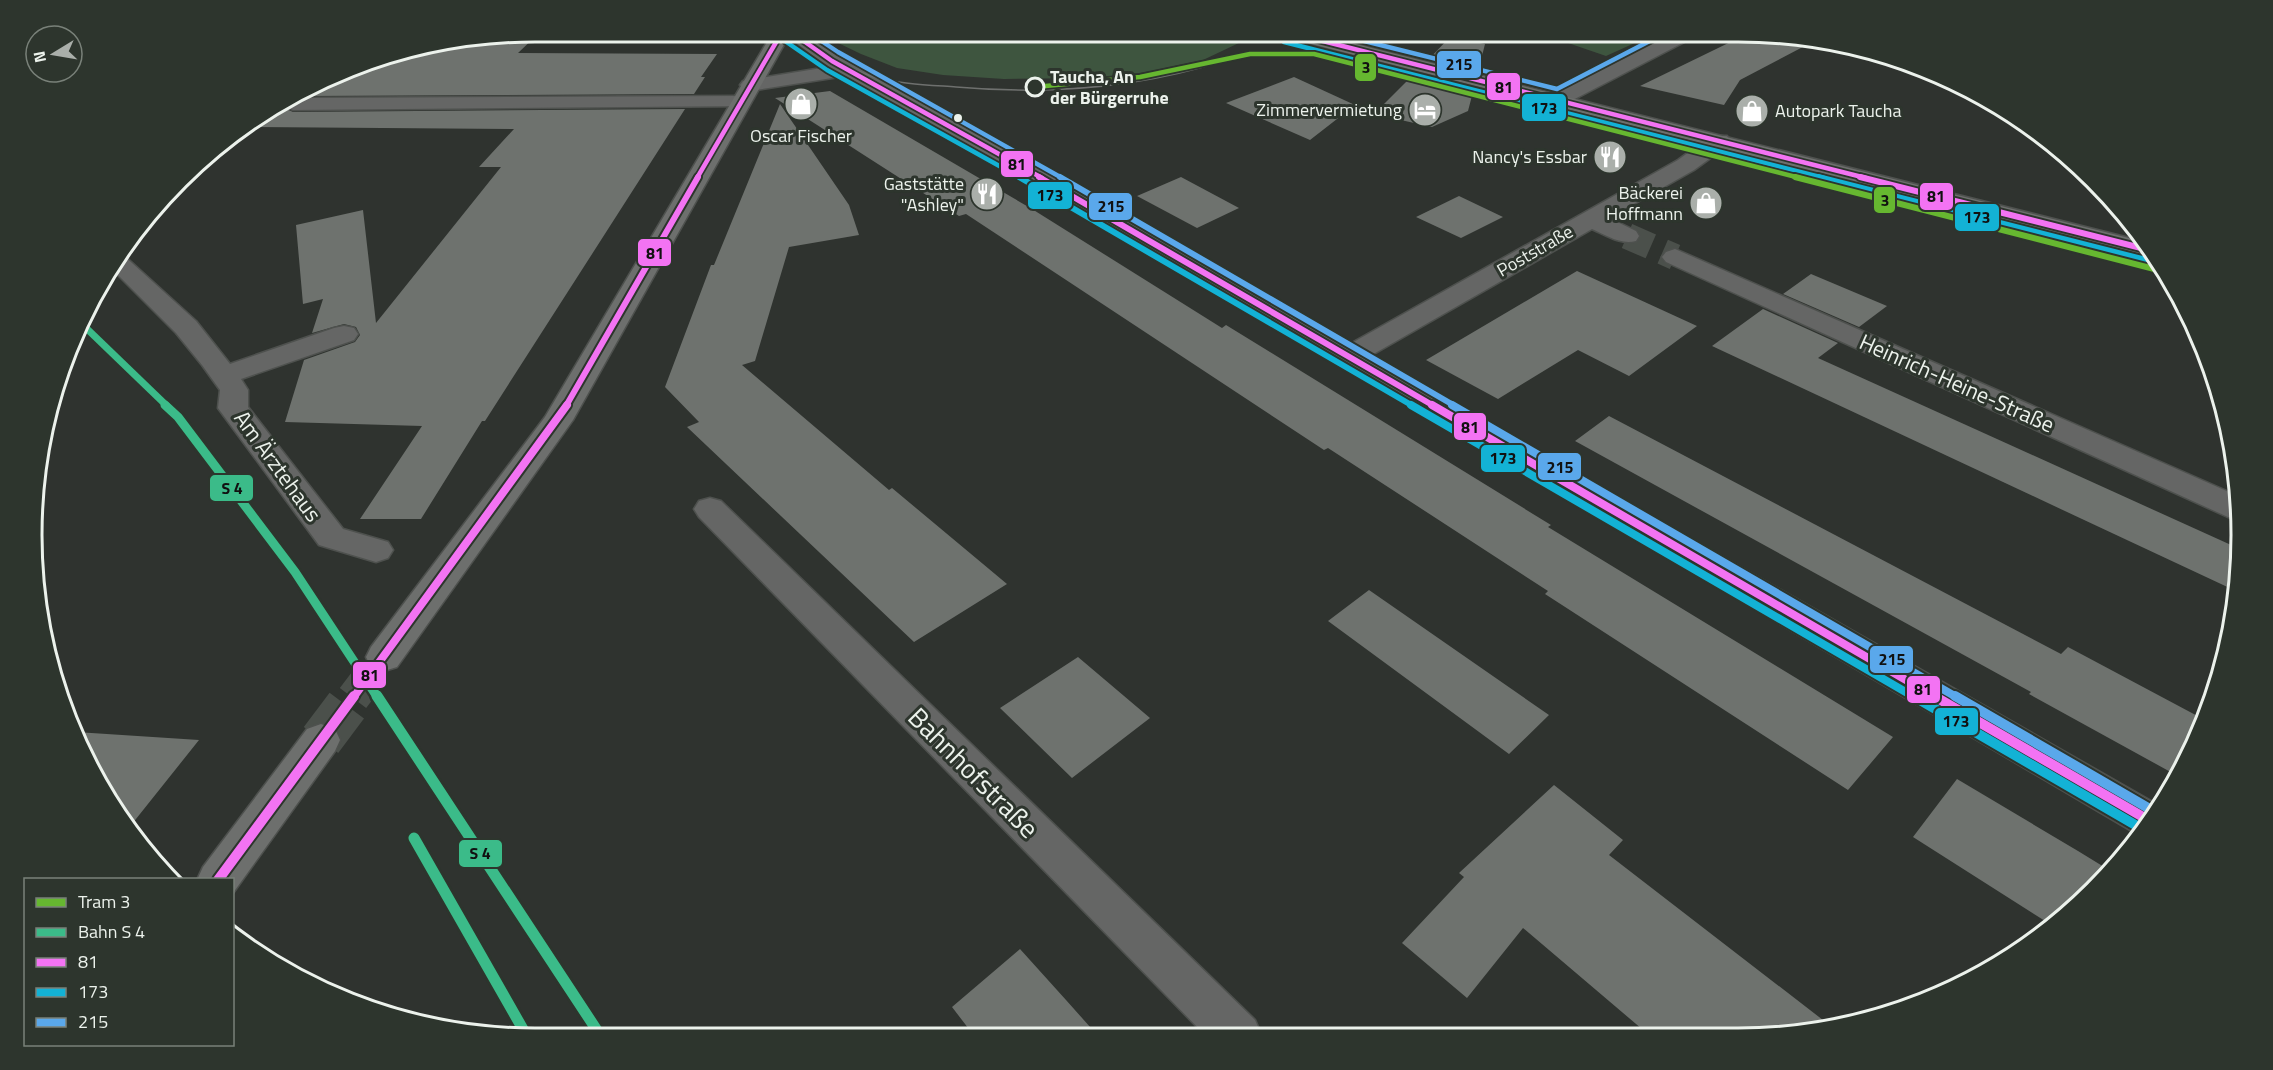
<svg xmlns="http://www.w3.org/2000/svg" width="2273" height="1070" viewBox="0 0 2273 1070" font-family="'Titillium Web',sans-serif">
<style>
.green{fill:#3e553f}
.building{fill:#6e726e}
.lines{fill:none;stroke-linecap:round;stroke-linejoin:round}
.minor-tunnel{stroke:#4b504b;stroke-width:26;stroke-dasharray:26 13;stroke-linecap:butt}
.major-tunnel-far1{stroke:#4b504b;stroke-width:33;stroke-dasharray:33 16;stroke-linecap:butt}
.major-tunnel{stroke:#4b504b;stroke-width:43;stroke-dasharray:43 21;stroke-linecap:butt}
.minor-casing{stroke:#4e514e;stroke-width:3}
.major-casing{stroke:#4e514e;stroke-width:3}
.minor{fill:#656665;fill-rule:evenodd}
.major{fill:#6d6f6d;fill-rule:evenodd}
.tram{stroke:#6e706e;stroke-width:1.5}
.bus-1-far3-casing{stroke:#2d352d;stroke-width:8}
.bus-1-far2-casing{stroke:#2d352d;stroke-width:10}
.bus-1-far1-casing{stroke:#2d352d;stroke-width:12}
.bus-1-casing{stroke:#2d352d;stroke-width:14}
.bus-2-far3-casing{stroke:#2d352d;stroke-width:8}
.bus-2-far2-casing{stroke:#2d352d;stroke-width:10}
.bus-2-far1-casing{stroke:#2d352d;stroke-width:12}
.bus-2-casing{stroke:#2d352d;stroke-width:14}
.bus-3-far3-casing{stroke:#2d352d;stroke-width:8}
.bus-3-far2-casing{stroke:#2d352d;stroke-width:10}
.bus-3-far1-casing{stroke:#2d352d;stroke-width:12}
.bus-3-casing{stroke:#2d352d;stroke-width:14}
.bus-1-far3{stroke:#f373f3;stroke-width:4.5}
.bus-1-far2{stroke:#f373f3;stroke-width:6}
.bus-1-far1{stroke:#f373f3;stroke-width:8}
.bus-1{stroke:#f373f3;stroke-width:10}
.bus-2-far3{stroke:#13b2d5;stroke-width:4.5}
.bus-2-far2{stroke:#13b2d5;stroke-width:6}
.bus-2-far1{stroke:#13b2d5;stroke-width:8}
.bus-2{stroke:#13b2d5;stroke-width:10}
.bus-3-far3{stroke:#5aa8eb;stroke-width:4.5}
.bus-3-far2{stroke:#5aa8eb;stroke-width:6}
.bus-3-far1{stroke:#5aa8eb;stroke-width:8}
.bus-3{stroke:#5aa8eb;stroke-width:10}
.rail-1-far2-casing{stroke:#2d352d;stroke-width:10}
.rail-1-far1-casing{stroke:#2d352d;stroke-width:14}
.rail-1-casing{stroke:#2d352d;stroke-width:16}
.rail-1-far2{stroke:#3bbb89;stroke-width:7}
.rail-1-far1{stroke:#3bbb89;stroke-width:9}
.rail-1{stroke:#3bbb89;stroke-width:11}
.tram-1-far1-casing{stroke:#2d352d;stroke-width:8}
.tram-1-casing{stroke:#2d352d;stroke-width:10}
.tram-1-far1{stroke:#66b730;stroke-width:4.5}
.tram-1{stroke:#66b730;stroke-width:6}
.stop-dot{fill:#2d352d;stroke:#ecf2ec;stroke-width:3}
.bus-dot{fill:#ecf2ec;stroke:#2d352d;stroke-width:2}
.labels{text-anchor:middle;stroke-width:6;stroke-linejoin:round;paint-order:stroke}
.far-stop-label{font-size:18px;font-weight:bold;fill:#ecf2ec;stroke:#2d352d;text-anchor:start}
.far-poi-label{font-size:18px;fill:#ecf2ec;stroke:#2d352d;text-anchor:end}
.far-street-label{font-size:18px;fill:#ecf2ec;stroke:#2d352d}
.street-label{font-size:22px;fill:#ecf2ec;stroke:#2d352d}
.near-street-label{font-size:27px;fill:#ecf2ec;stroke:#2d352d}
.rim{fill:none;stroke:#ecf2ec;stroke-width:3}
.line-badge{stroke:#2d352d;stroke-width:2}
.pale-badge-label{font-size:16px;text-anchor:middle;font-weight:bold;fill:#111}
</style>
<rect width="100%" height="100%" fill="#2f332f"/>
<!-- green -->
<path class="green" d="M824,32H1202L1241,42L1203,60L1141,73L1092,78L1004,79L943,75L897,68L861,54L832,40Z
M1536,32H1659L1606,56Z"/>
<!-- building -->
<path class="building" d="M535,32H540L518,53L717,54L701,77H705L694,94L303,96L373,58Z
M1749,33L1818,39L1740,80L1724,105L1640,86Z
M1450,37L1485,44L1478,72L1428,60Z
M1415,73L1474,88L1468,111L1432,127L1374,114Z
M1294,77L1355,105L1310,140L1226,103Z
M830,91L1032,209L1222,328L1226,325L1551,525L1548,527L1893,737L1848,790L1545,594L1548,591L1328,448L1324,450L966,214L959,216L775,98Z
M780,104L849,205L859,235L789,247L755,361L742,365L889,490L892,488L1007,584L914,642L687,427L699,422L665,387L711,265H714Z
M282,107L293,112L685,109L485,421H482L421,519H360L422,426L285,422L304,360L355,342L360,335L356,327L344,324L312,333L323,299L303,304L296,225L363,210L376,323L501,167H479L514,129L244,127Z
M1181,177L1239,208L1197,228L1137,196Z
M1459,196L1503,217L1461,238L1416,217Z
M1577,271L1697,326L1629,376L1578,350L1498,399L1426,360Z
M1811,274L1887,306L1859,327L1783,294Z
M1763,309L1838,343L1818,358L2240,549L2236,591L1712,346Z
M1609,416L2061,654L2068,647L2205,720L2176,775L2029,694L2031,692L1575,441Z
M1369,590L1549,715L1509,754L1328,621Z
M1078,657L1150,718L1072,778L1000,708Z
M76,732L199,740L128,829L84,758Z
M1957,779L2078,851L2109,870L2053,926L1913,837Z
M1554,785L1623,840L1609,855L1832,1027L1804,1034L1649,1035L1523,928L1467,998L1402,943L1464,877L1459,873Z
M1020,949L1066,1000L1099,1037H975L952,1007Z"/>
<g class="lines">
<!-- minor-tunnel -->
<path class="minor-tunnel" d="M1627,236L1675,257"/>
<!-- major-tunnel-far1 -->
<path class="major-tunnel-far1" d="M353,698L384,657"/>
<!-- major-tunnel -->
<path class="major-tunnel" d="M321,740L354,696"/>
<!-- minor casing -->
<g class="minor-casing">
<path id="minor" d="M782,32H803L839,57L968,126L1350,344L1678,160L1711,136H1727L1730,141L1727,146L1694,170L1609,218L1636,231L1639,236L1636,241C1620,245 1606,235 1592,229L1370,356L2158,805L2141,835L2135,833L952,136L845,76L750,91L743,89L740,85L743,81L828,67Z
M1676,32H1698L1696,36L1565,104H1551L1548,100L1551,96Z
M741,96L748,98L751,102L748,106L293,110L284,106L299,98Z
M1675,249L2238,496L2240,519L2228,517L1666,262L1662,257L1666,252Z
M121,253L196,321L230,364L334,328L344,326L354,328L358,334L354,340L241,379L248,390V407L343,529L388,542L393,550L388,558L376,562L319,545L218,408L220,390L202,365L176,333L110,267Z
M710,498L721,501L1255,1020L1262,1036H1206L699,517L694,509L699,501Z"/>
</g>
<!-- major casing -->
<g class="major-casing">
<path id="major" d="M773,32H791L573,420L397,667L384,671L371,667L366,657L371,647L545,417Z
M1278,32H1308L2145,242L2158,257L2144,256L1280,36Z
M321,724L335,729L340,740L335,751L233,893L232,880H197L203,867L307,729Z"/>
</g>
<!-- minor -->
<use href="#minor" class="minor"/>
<!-- major -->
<use href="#major" class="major"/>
<!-- tram -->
<path class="tram" d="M797,32L798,36C822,52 847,69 874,77C900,84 929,85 956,87C1048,95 1137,89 1226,60
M812,32L832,47"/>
<!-- bus-1-far3 casing -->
<g class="bus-1-far3-casing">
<path id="bus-1-far3" d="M791,32L832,61L1042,178
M1287,32L1866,178
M697,178L782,32"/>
</g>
<!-- bus-1-far2 casing -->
<g class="bus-1-far2-casing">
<path id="bus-1-far2" d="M1039,177L1434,406
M1860,177L2153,251
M566,406L698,177"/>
</g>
<!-- bus-1-far1 casing -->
<g class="bus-1-far1-casing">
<path id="bus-1-far1" d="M1432,405L1937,698
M353,698L567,405"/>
</g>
<!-- bus-1 casing -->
<g class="bus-1-casing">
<path id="bus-1" d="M1934,696L2150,821
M218,880L354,696"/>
</g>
<!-- bus-2-far3 casing -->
<g class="bus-2-far3-casing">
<path id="bus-2-far3" d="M785,41L827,70L1021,178
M1284,42L1824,178"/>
</g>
<!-- bus-2-far2 casing -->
<g class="bus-2-far2-casing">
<path id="bus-2-far2" d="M1019,177L1413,406
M1818,177L2150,261"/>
</g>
<!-- bus-2-far1 casing -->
<g class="bus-2-far1-casing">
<path id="bus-2-far1" d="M1411,405L1916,698"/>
</g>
<!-- bus-2 casing -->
<g class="bus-2-casing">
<path id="bus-2" d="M1913,696L2144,830"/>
</g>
<!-- bus-3-far3 casing -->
<g class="bus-3-far3-casing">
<path id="bus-3-far3" d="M808,32L838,52L1062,178
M1328,32L1557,89L1667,32"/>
</g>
<!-- bus-3-far2 casing -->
<g class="bus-3-far2-casing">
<path id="bus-3-far2" d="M1060,177L1455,406"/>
</g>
<!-- bus-3-far1 casing -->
<g class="bus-3-far1-casing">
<path id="bus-3-far1" d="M1452,405L1958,698"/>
</g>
<!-- bus-3 casing -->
<g class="bus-3-casing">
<path id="bus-3" d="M1955,696L2155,812"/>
</g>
<!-- bus-1-far3 -->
<use href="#bus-1-far3" class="bus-1-far3"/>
<!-- bus-1-far2 -->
<use href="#bus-1-far2" class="bus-1-far2"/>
<!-- bus-1-far1 -->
<use href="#bus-1-far1" class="bus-1-far1"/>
<!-- bus-1 -->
<use href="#bus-1" class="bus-1"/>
<!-- bus-2-far3 -->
<use href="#bus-2-far3" class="bus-2-far3"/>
<!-- bus-2-far2 -->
<use href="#bus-2-far2" class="bus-2-far2"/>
<!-- bus-2-far1 -->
<use href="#bus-2-far1" class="bus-2-far1"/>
<!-- bus-2 -->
<use href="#bus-2" class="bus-2"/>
<!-- bus-3-far3 -->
<use href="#bus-3-far3" class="bus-3-far3"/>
<!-- bus-3-far2 -->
<use href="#bus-3-far2" class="bus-3-far2"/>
<!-- bus-3-far1 -->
<use href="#bus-3-far1" class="bus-3-far1"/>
<!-- bus-3 -->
<use href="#bus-3" class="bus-3"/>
<!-- rail-1-far2 casing -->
<g class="rail-1-far2-casing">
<path id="rail-1-far2" d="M83,325L167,406"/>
</g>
<!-- rail-1-far1 casing -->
<g class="rail-1-far1-casing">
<path id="rail-1-far1" d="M165,405L178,417L295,572L378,698"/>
</g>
<!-- rail-1 casing -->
<g class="rail-1-casing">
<path id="rail-1" d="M377,696L602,1038
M414,838L528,1038"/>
</g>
<!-- rail-1-far2 -->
<use href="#rail-1-far2" class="rail-1-far2"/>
<!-- rail-1-far1 -->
<use href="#rail-1-far1" class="rail-1-far1"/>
<!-- rail-1 -->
<use href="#rail-1" class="rail-1"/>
<!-- tram-1-far1 casing -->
<g class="tram-1-far1-casing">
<path id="tram-1-far1" d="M1035,87L1140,77L1250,54H1314L1800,178"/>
</g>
<!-- tram-1 casing -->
<g class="tram-1-casing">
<path id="tram-1" d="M1795,177L2166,272"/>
</g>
<!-- tram-1-far1 -->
<use href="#tram-1-far1" class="tram-1-far1"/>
<!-- tram-1 -->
<use href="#tram-1" class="tram-1"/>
</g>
<!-- icons -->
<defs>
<g id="shop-disc" transform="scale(1.725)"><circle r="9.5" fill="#aaafaa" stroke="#2d352d"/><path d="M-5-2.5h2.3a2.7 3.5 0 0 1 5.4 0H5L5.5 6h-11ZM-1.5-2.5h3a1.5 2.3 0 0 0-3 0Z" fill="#fff"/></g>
<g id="hotel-disc" transform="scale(1.725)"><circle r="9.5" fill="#aaafaa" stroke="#2d352d"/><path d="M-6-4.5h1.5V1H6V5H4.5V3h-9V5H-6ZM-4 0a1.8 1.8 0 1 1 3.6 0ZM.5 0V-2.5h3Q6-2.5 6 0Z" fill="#fff"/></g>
<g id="restaurant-disc" transform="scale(1.725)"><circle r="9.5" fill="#aaafaa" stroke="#2d352d"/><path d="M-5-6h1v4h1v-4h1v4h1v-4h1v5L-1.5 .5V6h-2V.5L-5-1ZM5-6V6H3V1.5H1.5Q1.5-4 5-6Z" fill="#fff"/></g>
</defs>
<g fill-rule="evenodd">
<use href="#shop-disc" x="801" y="104"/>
<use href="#hotel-disc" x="1425" y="110"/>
<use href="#shop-disc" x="1752" y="111"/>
<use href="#restaurant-disc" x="1610" y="157"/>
<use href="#restaurant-disc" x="987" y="194"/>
<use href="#shop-disc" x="1706" y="203"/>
</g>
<!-- markers -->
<circle class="stop-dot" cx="1035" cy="87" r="9"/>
<circle class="bus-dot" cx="958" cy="118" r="5"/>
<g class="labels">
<!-- far-stop labels -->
<g class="far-stop-label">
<text x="1050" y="83">Taucha, An<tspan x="1050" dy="21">der Bürgerruhe</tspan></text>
</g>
<!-- far-poi labels -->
<g class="far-poi-label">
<text x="1402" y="116">Zimmervermietung</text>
<text x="1775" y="117" text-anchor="start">Autopark Taucha</text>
<text x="801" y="142" text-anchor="middle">Oscar Fischer</text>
<text x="1587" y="163">Nancy's Essbar</text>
<text x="964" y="190">Gaststätte<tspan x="964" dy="21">"Ashley"</tspan></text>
<text x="1683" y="199">Bäckerei<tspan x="1683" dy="21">Hoffmann</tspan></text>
</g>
<!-- far-street labels -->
<g class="far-street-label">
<text transform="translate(1535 251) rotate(-30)" y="6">Poststraße</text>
</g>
<!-- street labels -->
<g class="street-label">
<text transform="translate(1957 383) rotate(24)" y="8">Heinrich-Heine-Straße</text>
<text transform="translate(278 466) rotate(54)" y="8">Am Ärztehaus</text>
</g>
<!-- near-street labels -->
<g class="near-street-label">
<text transform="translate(973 773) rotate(45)" y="9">Bahnhofstraße</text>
</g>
</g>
<!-- crop -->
<path d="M0 0H2273V1070H0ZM535 42H1738A493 493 0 0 1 2231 535V535A493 493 0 0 1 1738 1028H535A493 493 0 0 1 42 535V535A493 493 0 0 1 535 42Z" fill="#2d352d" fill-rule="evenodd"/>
<path class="rim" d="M535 42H1738A493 493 0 0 1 2231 535V535A493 493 0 0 1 1738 1028H535A493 493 0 0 1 42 535V535A493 493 0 0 1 535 42Z"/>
<g class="line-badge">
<rect x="1436" y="50" width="46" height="29" rx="6" fill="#5aa8eb"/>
<rect x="1354" y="53" width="23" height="29" rx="6" fill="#66b730"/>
<rect x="1486" y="72" width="35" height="29" rx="6" fill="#f373f3"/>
<rect x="1521" y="93" width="46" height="29" rx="6" fill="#13b2d5"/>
<rect x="1000" y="150" width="34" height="28" rx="6" fill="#f373f3"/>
<rect x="1027" y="181" width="46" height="29" rx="6" fill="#13b2d5"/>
<rect x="1919" y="182" width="35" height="29" rx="6" fill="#f373f3"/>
<rect x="1873" y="186" width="23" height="28" rx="6" fill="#66b730"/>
<rect x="1088" y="192" width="45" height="29" rx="6" fill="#5aa8eb"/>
<rect x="1954" y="203" width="46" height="29" rx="6" fill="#13b2d5"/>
<rect x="637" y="238" width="35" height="29" rx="6" fill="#f373f3"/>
<rect x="1453" y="412" width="34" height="29" rx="6" fill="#f373f3"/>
<rect x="1480" y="444" width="46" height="29" rx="6" fill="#13b2d5"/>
<rect x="1537" y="452" width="45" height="29" rx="6" fill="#5aa8eb"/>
<rect x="209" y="474" width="45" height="28" rx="6" fill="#3bbb89"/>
<rect x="1869" y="645" width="45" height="29" rx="6" fill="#5aa8eb"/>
<rect x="352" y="661" width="35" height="28" rx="6" fill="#f373f3"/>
<rect x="1906" y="675" width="35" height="29" rx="6" fill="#f373f3"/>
<rect x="1934" y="707" width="45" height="29" rx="6" fill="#13b2d5"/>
<rect x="458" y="839" width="45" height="29" rx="6" fill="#3bbb89"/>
</g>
<g class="pale-badge-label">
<text x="1459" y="70">215</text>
<text x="1366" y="73">3</text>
<text x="1504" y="93">81</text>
<text x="1544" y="114">173</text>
<text x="1017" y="170">81</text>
<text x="1050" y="201">173</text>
<text x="1936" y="202">81</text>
<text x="1885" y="206">3</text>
<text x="1111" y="212">215</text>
<text x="1977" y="223">173</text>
<text x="655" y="259">81</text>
<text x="1470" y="433">81</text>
<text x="1503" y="464">173</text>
<text x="1560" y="473">215</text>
<text x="232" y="494">S 4</text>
<text x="1892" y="665">215</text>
<text x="370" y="681">81</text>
<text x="1923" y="695">81</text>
<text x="1956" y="727">173</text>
<text x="480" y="859">S 4</text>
</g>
<!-- legend -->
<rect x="24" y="878" width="210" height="168" fill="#2d352d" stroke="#798179" stroke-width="1.5"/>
<rect x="36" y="898" width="30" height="9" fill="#66b730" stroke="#798179" stroke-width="1.5"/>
<text x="78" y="908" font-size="18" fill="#ecf2ec">Tram 3</text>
<rect x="36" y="928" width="30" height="9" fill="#3bbb89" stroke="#798179" stroke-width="1.5"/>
<text x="78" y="938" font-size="18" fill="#ecf2ec">Bahn S 4</text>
<rect x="36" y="958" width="30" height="9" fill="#f373f3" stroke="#798179" stroke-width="1.5"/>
<text x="78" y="968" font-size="18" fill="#ecf2ec">81</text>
<rect x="36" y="988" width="30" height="9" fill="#13b2d5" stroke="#798179" stroke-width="1.5"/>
<text x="78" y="998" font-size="18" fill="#ecf2ec">173</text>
<rect x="36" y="1018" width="30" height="9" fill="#5aa8eb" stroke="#798179" stroke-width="1.5"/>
<text x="78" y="1028" font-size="18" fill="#ecf2ec">215</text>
<!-- north arrow -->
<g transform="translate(54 54) rotate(259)"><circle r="28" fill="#2d352d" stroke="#798179" stroke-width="1.5"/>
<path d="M0-4.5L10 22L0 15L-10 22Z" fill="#aaafaa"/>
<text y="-9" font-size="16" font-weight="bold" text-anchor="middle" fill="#ecf2ec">N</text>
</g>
</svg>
